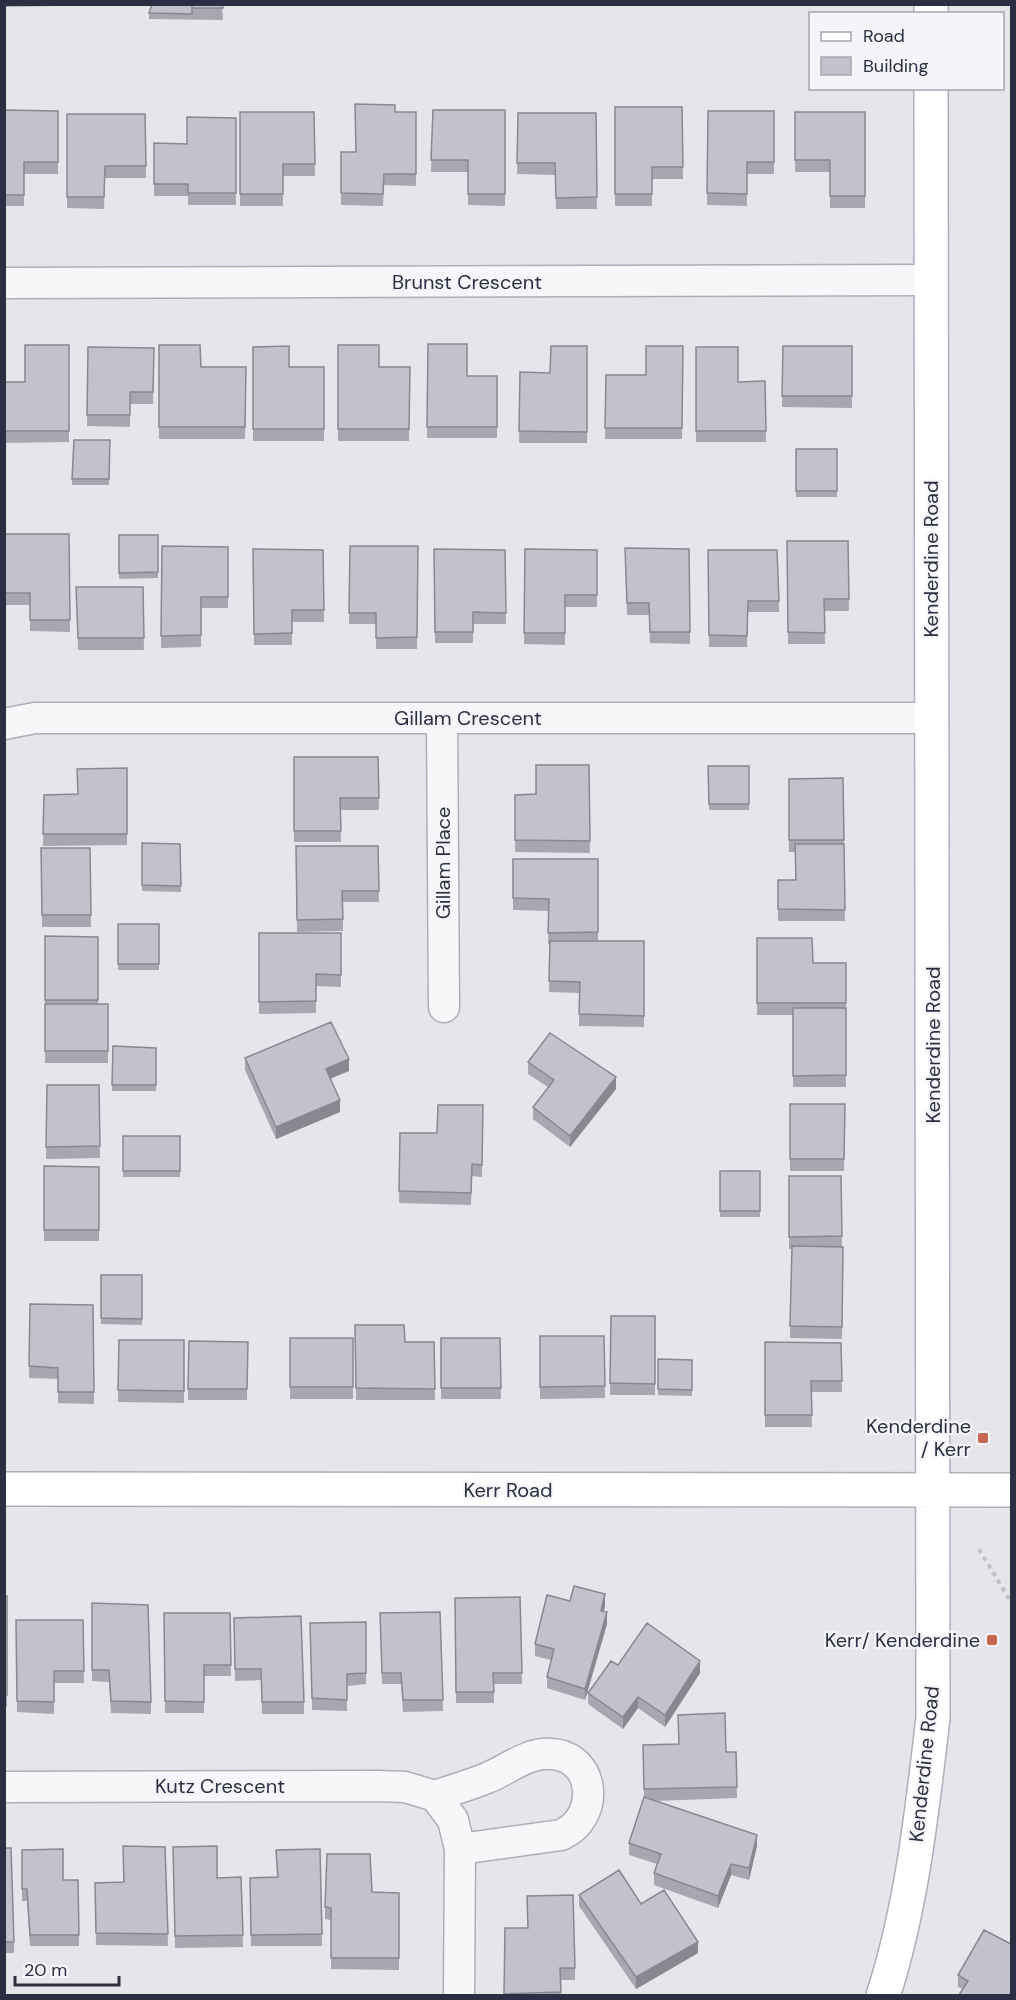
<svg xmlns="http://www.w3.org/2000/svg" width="1016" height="2000" viewBox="0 0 1016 2000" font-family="'DM Sans',sans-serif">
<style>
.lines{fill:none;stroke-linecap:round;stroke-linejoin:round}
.street-casing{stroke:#aeaeb9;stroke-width:33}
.secondary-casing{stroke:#aeaeb9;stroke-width:36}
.path{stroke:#c2c3ca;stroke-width:4;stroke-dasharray:4.5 4.5;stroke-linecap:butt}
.street{stroke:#f7f7fa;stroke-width:30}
.secondary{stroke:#fff;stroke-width:33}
.wall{fill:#a7a7b1}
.shaded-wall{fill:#888890}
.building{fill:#c2c2ce;stroke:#888890;stroke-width:1.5}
.poi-dot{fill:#c66954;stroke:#f4f5f9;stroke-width:2}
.labels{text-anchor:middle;stroke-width:4.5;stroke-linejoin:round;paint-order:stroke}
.street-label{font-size:20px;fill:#2d2e43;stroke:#f4f5f9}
.poi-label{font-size:20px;fill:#2d2e43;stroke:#f4f5f9;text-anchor:end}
</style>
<rect width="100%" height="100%" fill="#e5e5eb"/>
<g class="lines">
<!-- street casing -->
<g class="street-casing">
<path id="street" d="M4,283L929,280
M442,718L444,1007
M4,724L35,718H932
M4,1787L377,1786L405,1787L435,1796L453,1820L460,1849L459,1996
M435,1796C452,1790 470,1785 487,1778C507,1770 528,1752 551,1754C596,1756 601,1818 561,1835L460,1849"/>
</g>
<!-- secondary casing -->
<g class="secondary-casing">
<path id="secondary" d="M931,14V4
M4,1489L1012,1490
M883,1996C912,1906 922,1811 933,1718L931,88"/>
</g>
<!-- path -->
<path class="path" d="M979,1549L1012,1604"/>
<!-- street -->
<use href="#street" class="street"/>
<!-- secondary -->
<use href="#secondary" class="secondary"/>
</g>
<!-- wall -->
<path class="wall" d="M4,4H57V6L4,7Z
M222,4L223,20L149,19V13Z
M436,4H506V6H436Z
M615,107H682L683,179H652V206H615Z
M4,110L58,111V174H24V206H4Z
M433,110H505V206L468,205V172H431Z
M708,111H774V174H747V206L707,205Z
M240,112H314L315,176H283V206H240Z
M395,112H416V186L384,185L383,206L341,205V152H356Z
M795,112H865V208H830V172H795Z
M518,113H596L597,209H556L555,175L517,174Z
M67,114H145L146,178H105L104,209L67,208Z
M236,118V205H188V196H154V143L187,144Z
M428,344L467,376H497V438H427Z
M69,345V442L4,443V382H25Z
M159,345L201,367H246L245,439H159Z
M338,345L379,367H410L409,441H338Z
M587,346V443H519L520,372L550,373Z
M683,346L682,439H605L606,375H646Z
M783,346H852V408L782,407Z
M88,347L154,348L153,404H130V427L87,426Z
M253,347L289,367H324V441H253Z
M696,347L738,382L765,381L766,442H696Z
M74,440H110L109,485H72Z
M796,449H837V497H796Z
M4,534H69L70,632L30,631V605H4Z
M119,535H158V578L119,579Z
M787,541H848L849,611H824L825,644H788Z
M162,546L228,547V608H201V647L161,648Z
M350,546H418L417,649H376V624H349Z
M625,548L689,549L690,644L650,643L649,615H627Z
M253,549L323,550L324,622H292V645H254Z
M434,549L505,550L506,624H473V643H435Z
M525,549L597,550V607H565V645L524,644Z
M708,550L779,601V612H748L747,647H709Z
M76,587H143L144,650H78Z
M294,757H378L379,810H340L341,842H294Z
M589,765L590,853L515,852V795L536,794Z
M708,766H749V810H709Z
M127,768V845L43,846L44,795L78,794Z
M843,778L845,921H778V880H795V852H789V779Z
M142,843L180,844L181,892L142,891Z
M296,846H378L379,902H343V931L297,932Z
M41,848H90L91,927H42Z
M513,859H598V941H644V1027L579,1026V993L549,992L550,944H548L549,911L513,910Z
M118,924H159V970H118Z
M259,933H341V987L316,986V1013L259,1014Z
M98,937V1004H108V1063H45V1000Z
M757,938L813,963H846V1087H793V1015H757Z
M113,1046L156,1048V1091H112Z
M245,1058L349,1071L330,1079L340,1112L276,1139L245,1070Z
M528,1062L616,1089L570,1147L533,1119V1107L548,1087L528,1074Z
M47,1085H99L100,1158L46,1159Z
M790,1104H845L844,1171H790Z
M483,1105L482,1177L472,1176L471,1205L399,1203L400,1133H437Z
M123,1136H180V1177H123Z
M44,1166L99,1167V1241H44Z
M720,1171H760V1217H720Z
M789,1176H841L842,1247H843L842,1339L790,1338L792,1249H789Z
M101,1275H142V1325L101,1324Z
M30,1304L93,1305L94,1404L58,1403V1379L29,1378Z
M611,1316H655V1395H610Z
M355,1325L405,1342H434L435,1400H356Z
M540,1336H604L605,1398L540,1399Z
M290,1338H353V1399H290Z
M441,1338H500L501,1399H441Z
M119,1340H184V1403L118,1402Z
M189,1341L248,1342L247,1400H188Z
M765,1342L841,1343L842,1392H811L812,1427H765Z
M658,1359L692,1360V1396L658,1395Z
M4,1596H7V1707H4Z
M520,1597L522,1684H494V1703H456L455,1598Z
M570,1601L605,1606L604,1611L607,1624L585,1700L547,1688V1677L551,1660L535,1656V1644Z
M92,1603L151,1702V1714L111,1713L109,1682L92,1681Z
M440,1612L443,1711L403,1712L401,1684H382L380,1624Z
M164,1613H230L231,1676H204V1713H165Z
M234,1618L304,1702V1714H262L261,1680L235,1681Z
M16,1620H83L84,1683H54V1714L17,1712Z
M366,1622V1684L347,1686V1711L312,1710L310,1623Z
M618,1665L700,1673L665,1727L638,1708L623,1729L588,1704V1693Z
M643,1745L726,1752H736L737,1798L654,1801L757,1846L749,1880L731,1875L718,1908L654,1885V1873L657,1864L629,1855V1843L644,1797Z
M123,1846L165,1847L168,1946L96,1945L95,1883L123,1882Z
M173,1847L217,1878L241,1877L243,1947L175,1948Z
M4,1848L14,1942V1953H4Z
M320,1849L322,1946H251L250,1878L277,1877L276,1850Z
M22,1850L63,1880H78L79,1946H30L27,1901H22Z
M372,1892L399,1893V1970L331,1969V1920L325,1919V1907Z
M579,1895L641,1904L698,1953L636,1989L579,1906Z
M505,1928L575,1968V1980H561V1995H504Z
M1011,1944L963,1989L958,1987V1975Z"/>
<!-- shaded-wall -->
<path class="shaded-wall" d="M349,1059V1071L326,1080V1069Z
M616,1077V1089L570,1147V1136Z
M340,1100V1112L276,1139V1127Z
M605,1594V1606L601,1622V1611Z
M607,1612V1624L585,1700V1689Z
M700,1661V1673L665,1727V1715Z
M638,1697V1708L623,1729V1717Z
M757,1835V1846L749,1880V1868Z
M731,1864V1875L718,1908V1896Z
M698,1942V1953L636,1989V1977Z"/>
<!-- building -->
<path class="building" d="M152,4H192V14L149,13Z
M192,4H222L223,8H192Z
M355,104L395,105V112H416V174H384L383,194L341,193V152H356Z
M615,107H682L683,167H652V194H615Z
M4,110L58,111V162H24V195H4Z
M433,110H505V194H468V160H431Z
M708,111H774V162H747V194L707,193Z
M240,112H314L315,164H283V194H240Z
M795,112H865V196H830V160H795Z
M518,113H596L597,197L556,198L555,163H517Z
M67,114H145L146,166H105L104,197H67Z
M187,117L236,118V193H188V184H154V143L187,144Z
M428,344H467V376H497V427H427Z
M25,345H69V431H4V382H25Z
M159,345H200L201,367H246L245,427H159Z
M338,345H379V367H410L409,429H338Z
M289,346V367H324V429H253V347Z
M551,346H587V432L519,431L520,372L550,373Z
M646,346H683L682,428H605L606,375H646Z
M783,346H852V396H782Z
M88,347L154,348L153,392H130V415H87Z
M696,347H738V382L765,381L766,431H696Z
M74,440H110L109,479H72Z
M796,449H837V491H796Z
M4,534H69L70,620H30V593H4Z
M119,535H158V572L119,573Z
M787,541H848L849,599H824L825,633L788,632Z
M162,546L228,547V597H201V635L161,636Z
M350,546H418L417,637L376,638V613H349Z
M625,548L689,549L690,632H650L649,603H627Z
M253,549L323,550L324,610H292V633L254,634Z
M434,549L505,550L506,613L473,612V632H435Z
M525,549L597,550V595H565V633H524Z
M708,550H777L779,601H748L747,636L709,635Z
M76,587H143L144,638H78Z
M294,757H378L379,798H340L341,831H294Z
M536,765H589L590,841L515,840V795L536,794Z
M708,766H749V804H709Z
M127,768V834H43L44,795L78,794L77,769Z
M843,778L844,840H789V779Z
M142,843L180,844L181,886L142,885Z
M795,844H844L845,910L778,909V880H796Z
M296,846H378L379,891H342L343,919L297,920Z
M41,848H90L91,915H42Z
M513,859H598V932L548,933L549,899L513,898Z
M118,924H159V964H118Z
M259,933H341V975L316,974V1001L259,1002Z
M45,936L98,937V1000H45Z
M757,938H812L813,963H846V1003H757Z
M550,941H644V1016L579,1014L580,982L549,981Z
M45,1004H108V1051H45Z
M793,1008H846V1075L793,1076Z
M331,1022L349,1059L326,1069L340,1100L276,1127L245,1058Z
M550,1033L616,1077L570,1136L533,1107L554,1080L528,1062Z
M113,1046L156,1048V1085H112Z
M47,1085H99L100,1146L46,1147Z
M790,1104H845L844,1159H790Z
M438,1105H483L482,1165L472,1164L471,1193L399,1191L400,1133H437Z
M123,1136H180V1171H123Z
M44,1166L99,1167V1230H44Z
M720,1171H760V1211H720Z
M789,1176H841L842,1236L789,1237Z
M792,1246L843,1247L842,1327L790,1326Z
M101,1275H142V1319L101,1318Z
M30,1304L93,1305L94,1392H58V1368L29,1366Z
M611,1316H655V1384L610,1383Z
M355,1325H404L405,1342H434L435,1389L356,1388Z
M540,1336H604L605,1386L540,1387Z
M290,1338H353V1387H290Z
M441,1338H500L501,1388H441Z
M119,1340H184V1391L118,1390Z
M189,1341L248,1342L247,1389H188Z
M765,1342L841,1343L842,1381H811L812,1415H765Z
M658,1359L692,1360V1390L658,1389Z
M574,1586L605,1594L601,1611L607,1612L585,1689L547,1677L554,1649L535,1644L547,1595L570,1601Z
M4,1596H7V1695H4Z
M520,1597L522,1673H493L494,1692H456L455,1598Z
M92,1603L148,1605L151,1702L111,1701L109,1670H92Z
M440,1612L443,1700H403L401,1673H382L380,1613Z
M164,1613H230L231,1665H204V1702L165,1701Z
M301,1616L304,1702H262L261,1669H235L234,1618Z
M16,1620H83L84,1671H54V1702L17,1701Z
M366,1622V1673L347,1674V1700L312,1698L310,1623Z
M647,1623L700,1661L665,1715L638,1697L623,1717L588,1693L611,1661L618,1665Z
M725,1713L726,1752H736L737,1787L644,1789L643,1745L679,1744L678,1715Z
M644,1797L757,1835L749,1868L731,1864L718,1896L654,1873L661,1854L629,1843Z
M123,1846L165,1847L168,1934L96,1933L95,1883L124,1882Z
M217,1846V1878L241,1877L243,1935L175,1936L173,1847Z
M4,1848H11L14,1942H4Z
M63,1849V1880H78L79,1935H30L27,1889H22V1850Z
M320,1849L322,1934L251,1935L250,1878L278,1877L276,1850Z
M327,1854H370L372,1892L399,1893V1958H331V1908L325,1907Z
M619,1870L641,1904L664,1890L698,1942L636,1977L579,1895Z
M573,1895L575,1968H560L561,1992L504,1994L505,1928H528L527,1896Z
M984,1930L1011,1944V1995H959L968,1981L958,1975Z"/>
<!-- markers -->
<g class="poi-dot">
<rect x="977" y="1432" width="12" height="12" rx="3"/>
<rect x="986" y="1634" width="12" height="12" rx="3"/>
</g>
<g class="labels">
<!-- street labels -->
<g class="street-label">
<text x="467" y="289">Brunst Crescent</text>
<text transform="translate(931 559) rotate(-90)" y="7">Kenderdine Road</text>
<text x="468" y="725">Gillam Crescent</text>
<text transform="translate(443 863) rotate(-90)" y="7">Gillam Place</text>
<text transform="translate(933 1045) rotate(-90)" y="7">Kenderdine Road</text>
<text x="508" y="1497">Kerr Road</text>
<text transform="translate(924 1764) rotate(-84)" y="7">Kenderdine Road</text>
<text x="220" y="1793">Kutz Crescent</text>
</g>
<!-- poi labels -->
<g class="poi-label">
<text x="971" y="1433">Kenderdine<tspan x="971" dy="23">/ Kerr</tspan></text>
<text x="980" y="1647">Kerr/ Kenderdine</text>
</g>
</g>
<!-- border -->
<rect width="1016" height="2000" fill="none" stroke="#2d2e43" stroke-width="12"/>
<!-- legend -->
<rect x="809" y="12" width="195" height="78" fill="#f4f5f9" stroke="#a4a5b0" stroke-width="1.5"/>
<rect x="821" y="32" width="30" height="9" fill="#ffffff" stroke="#a4a5b0" stroke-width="1.5"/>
<text x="863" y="42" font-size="18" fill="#2d2e43">Road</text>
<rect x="821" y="57" width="30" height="18" fill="#c2c2ce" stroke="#a4a5b0" stroke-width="1.5"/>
<text x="863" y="72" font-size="18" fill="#2d2e43">Building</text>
<!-- scale -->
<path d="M15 1976v9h104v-9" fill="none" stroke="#2d2e43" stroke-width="3"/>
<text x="24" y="1976" font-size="18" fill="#2d2e43" stroke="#f4f5f9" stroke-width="4.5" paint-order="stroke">20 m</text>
</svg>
